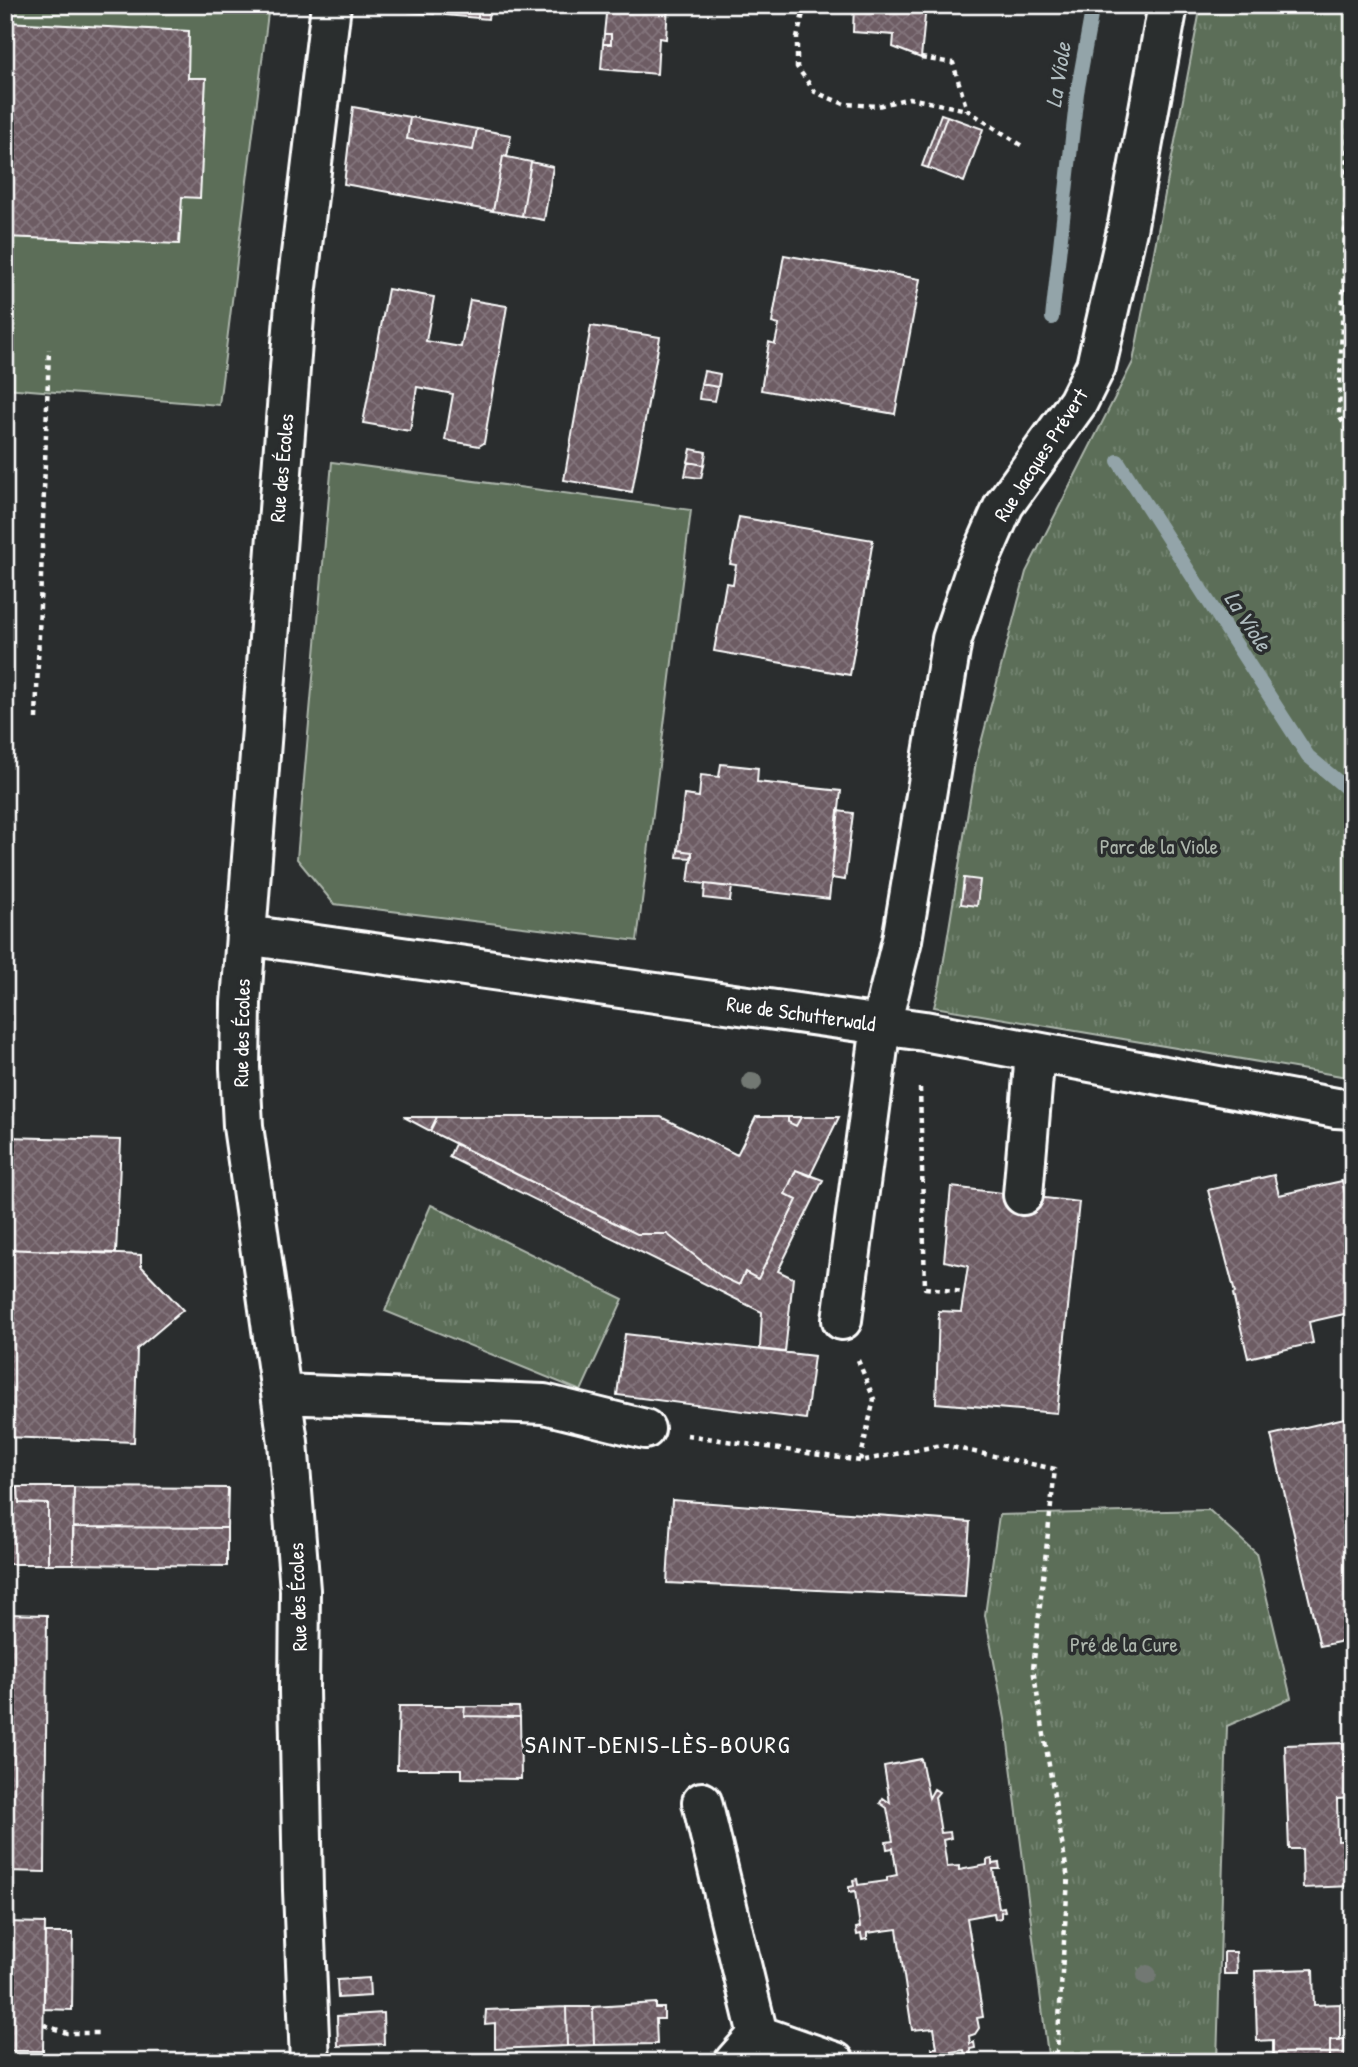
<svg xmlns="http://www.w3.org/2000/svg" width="1358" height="2067" viewBox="0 0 1358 2067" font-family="'Patrick Hand',sans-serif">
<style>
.park{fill:url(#park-tufts);stroke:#adb6ac;stroke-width:2}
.garden{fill:#5b6e58;stroke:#adb6ac;stroke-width:2}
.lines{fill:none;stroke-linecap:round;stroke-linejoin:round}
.stream{stroke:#93a4a9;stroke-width:14}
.building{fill:url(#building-cross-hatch);stroke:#fff;stroke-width:2}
.minor-casing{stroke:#fff;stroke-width:44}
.path{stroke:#fff;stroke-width:4.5;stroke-dasharray:5 5;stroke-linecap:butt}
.minor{stroke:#2a2d2e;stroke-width:38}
.tree{fill:#727873}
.labels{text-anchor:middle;stroke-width:7;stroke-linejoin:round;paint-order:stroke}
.street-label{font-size:21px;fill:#fff;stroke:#2a2d2e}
.park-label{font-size:21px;fill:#adb6ac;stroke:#2a2d2e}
.water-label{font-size:23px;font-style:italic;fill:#aebbbe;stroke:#2a2d2e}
.quarter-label{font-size:24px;letter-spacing:2px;fill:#fff;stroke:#2a2d2e}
</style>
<defs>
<pattern id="park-tufts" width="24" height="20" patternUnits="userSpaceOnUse" patternTransform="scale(1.75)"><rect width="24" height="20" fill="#5b6e58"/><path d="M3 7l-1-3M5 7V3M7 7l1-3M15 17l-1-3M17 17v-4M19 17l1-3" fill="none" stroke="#748471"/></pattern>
<pattern id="building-cross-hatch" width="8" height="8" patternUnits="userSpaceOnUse" patternTransform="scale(1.75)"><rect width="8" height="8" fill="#6d5c64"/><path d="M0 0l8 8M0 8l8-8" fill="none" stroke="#83747b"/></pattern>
</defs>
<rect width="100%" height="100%" fill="#2a2d2e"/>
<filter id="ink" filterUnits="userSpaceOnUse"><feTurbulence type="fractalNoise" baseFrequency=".0143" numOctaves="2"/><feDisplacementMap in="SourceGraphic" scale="14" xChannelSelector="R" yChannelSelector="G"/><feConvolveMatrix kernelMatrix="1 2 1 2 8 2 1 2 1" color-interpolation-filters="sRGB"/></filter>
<g filter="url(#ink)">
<!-- park -->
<path class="park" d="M1201,5H1353V1078L934,1007L940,984L976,762L1026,572L1133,362Z
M431,1205L623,1299L581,1391L385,1311Z
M1209,1510L1256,1553L1291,1698L1227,1726L1217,2062H1119L1091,2059L1089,2062H1044L1048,2055L1005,1719L985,1615L999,1515Z"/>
<!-- garden -->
<path class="garden" d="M5,5H269L219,405L5,388Z
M332,462L691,510L637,941L334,904L297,859Z"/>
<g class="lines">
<!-- stream -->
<path class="stream" d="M1052,318L1077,93L1093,5
M1118,461L1308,756L1353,794"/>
</g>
<!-- building -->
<path class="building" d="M410,5H479L478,18L445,15L446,8L435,7L434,14L409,12Z
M479,5H490L488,19L478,18Z
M607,5H668L666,39L659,38L657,74L601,69L603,44H611V34H604Z
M854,5H926L921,58L893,47L894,35L853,32Z
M5,22L189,31L188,78H206L200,198L182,197L179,244L5,237Z
M604,34H611V44H603Z
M353,107L410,117L407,139L473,150L477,129L511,135L507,157L503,156L493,211L344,184Z
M941,114L947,116L928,168L922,166Z
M947,116L983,129L964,182L928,168Z
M410,117L477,129L473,150L407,139Z
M503,156L531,162L522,216L493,211Z
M531,162L553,167L544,220L522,216Z
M784,255L920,279L895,414L761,390L769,342L775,344L779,325L772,323Z
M388,289L434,297L426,341L461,347L470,300L507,306L484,443L479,446L445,440L453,394L417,387L410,431L363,423Z
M591,326L660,337L632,492L564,480Z
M704,371L720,374L718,387L701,384Z
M701,384L718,387L715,401L699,399Z
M691,449L706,452L704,465L688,462Z
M688,462L704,465L701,478L685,476Z
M739,517L873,540L850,675L714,651L726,583L733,584L736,565L730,564Z
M721,764L758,768L757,782L841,791L829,899L688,882L692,852L678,850L684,795L699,797L701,775L719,777Z
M838,811L853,813L845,880L831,878Z
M678,850L692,852V858L677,857Z
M964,878L980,880L977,906L961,904Z
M705,884L732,887L730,901L704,898Z
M404,1117H437L430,1131Z
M437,1117H661L737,1155L756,1117H788V1122L796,1126L801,1117H839L810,1176L796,1170L785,1194L797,1200L758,1279L745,1272L739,1285L722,1277L667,1234H637L430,1131Z
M788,1117H801L796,1126L788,1122Z
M5,1137L121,1140L116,1253L5,1249Z
M455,1144L637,1234H667L722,1277L739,1285L745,1272L758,1279L797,1200L785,1194L796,1170L823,1180L778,1271L793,1278L785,1352L760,1349L762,1312L449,1157Z
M1274,1175L1279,1195L1342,1181L1353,1226V1312L1309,1322L1313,1343L1248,1358L1233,1294L1235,1293L1208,1190Z
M951,1187L1079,1202L1057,1413L936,1403L939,1311L961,1312L968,1266L944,1261Z
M5,1249L141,1255V1266L183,1310L137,1349L134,1442L5,1437Z
M625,1334L814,1356L806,1419L617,1395Z
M1353,1416V1639L1320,1646L1271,1435Z
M5,1487H18L19,1503L48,1504V1564H5Z
M18,1487H74L73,1564H48V1504L19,1503Z
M74,1487L228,1488L227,1528L73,1527Z
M672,1500L970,1522L965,1597L667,1583Z
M73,1527L227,1528V1566L73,1564Z
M5,1614L47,1615L45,1872L5,1871Z
M399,1706H465L464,1716L520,1717L521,1779L462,1778V1769H397Z
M465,1706L519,1707L520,1717L464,1716Z
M1343,1743V1766H1353V1798L1337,1799L1338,1841L1353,1840V1886L1303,1888L1302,1849H1289L1285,1745Z
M921,1759L929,1798L934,1789L939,1792L935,1797L941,1833L950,1832L951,1838L943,1840L947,1867L959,1866V1870L987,1865V1860L992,1859V1864L999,1863L1000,1869H993L999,1908L1004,1907L1005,1911L1001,1912V1918L995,1919L994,1913L967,1918L983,2017L977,2018L979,2028L975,2034L969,2036L970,2044L974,2042L975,2048L970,2049L971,2054L965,2055L964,2050L943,2053L945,2059H939V2053L933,2055L932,2048H937L934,2028L912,2030L897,1929L867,1933V1939L862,1940L861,1934L857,1935L856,1928L860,1927L855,1891L849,1892V1887L854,1886L853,1880L857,1879L858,1885L887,1881V1877L897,1875L893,1848L887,1849L886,1842L893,1841L887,1808L880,1803L883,1798L890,1803L884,1766Z
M5,1922L45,1923L43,2051H5Z
M45,1933H73L72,2010L44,2009Z
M1224,1952H1236L1237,1974H1224Z
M1313,1969L1314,2005L1340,2004V2040H1330V2062H1273V2040L1257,2041L1255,1971Z
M369,1978L370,1996L338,1998L337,1980Z
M656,2003V2008H664V2019H656L657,2044L594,2045L593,2007Z
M566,2007H593L594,2045L567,2046Z
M566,2007L567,2046L495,2049V2023L485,2024L486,2010Z
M383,2013L384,2044L338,2046L337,2016Z
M1345,2039L1346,2062H1330V2040Z"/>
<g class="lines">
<!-- minor casing -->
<g class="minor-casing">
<path id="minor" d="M246,935L924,1031L1336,1108L1353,1109
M1023,1195L1035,1052
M842,1320L881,1025L902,940L952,639L975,571L1004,505L1078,402L1096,366L1127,230L1168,5
M281,1394L544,1404L645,1429
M702,1802L758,2035
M310,2062L303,1890L299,1690L300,1590L288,1442L243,1126L240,1068L241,1003L246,935L295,304L331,5
M734,2062L758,2035L835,2062"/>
</g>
<!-- path -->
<path class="path" d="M805,5L797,38V67L815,92L844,104L878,106L909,98L967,110L1021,145
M921,58L953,63L967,110
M1353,89L1349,109L1339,416L1353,438
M36,719L49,349
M920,1088L925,1288L964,1292
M858,1360L874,1399L860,1461L942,1445L1055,1469L1033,1669L1068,1879L1057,2051L1053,2062
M687,1435L860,1461
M44,2025L67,2033H100"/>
<!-- minor -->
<use href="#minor" class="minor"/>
</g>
<!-- trees -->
<g class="tree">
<circle cx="752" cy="1082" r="10"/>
<circle cx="1147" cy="1975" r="10"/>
</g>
</g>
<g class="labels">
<!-- street labels -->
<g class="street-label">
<text transform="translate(1041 455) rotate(-57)" y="7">Rue Jacques Prévert</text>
<text transform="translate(282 468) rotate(-85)" y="7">Rue des Écoles</text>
<text transform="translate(801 1014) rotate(8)" y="7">Rue de Schutterwald</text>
<text transform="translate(242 1033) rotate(-89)" y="7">Rue des Écoles</text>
<text transform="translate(298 1597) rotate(-92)" y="7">Rue des Écoles</text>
</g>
<!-- park labels -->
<g class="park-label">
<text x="1159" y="854">Parc de la Viole</text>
<text x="1124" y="1652">Pré de la Cure</text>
</g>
<!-- water labels -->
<g class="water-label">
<text transform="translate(1058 75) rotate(-81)" y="8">La Viole</text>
<text transform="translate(1248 621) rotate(57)" y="8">La Viole</text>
</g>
<!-- quarter labels -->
<g class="quarter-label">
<text x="658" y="1753">SAINT-DENIS-LÈS-BOURG</text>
</g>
</g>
<!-- margin -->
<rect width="1358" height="2067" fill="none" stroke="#2a2d2e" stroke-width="28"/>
<rect x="14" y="14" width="1330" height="2039" fill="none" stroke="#fff" stroke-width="2.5" filter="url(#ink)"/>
</svg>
